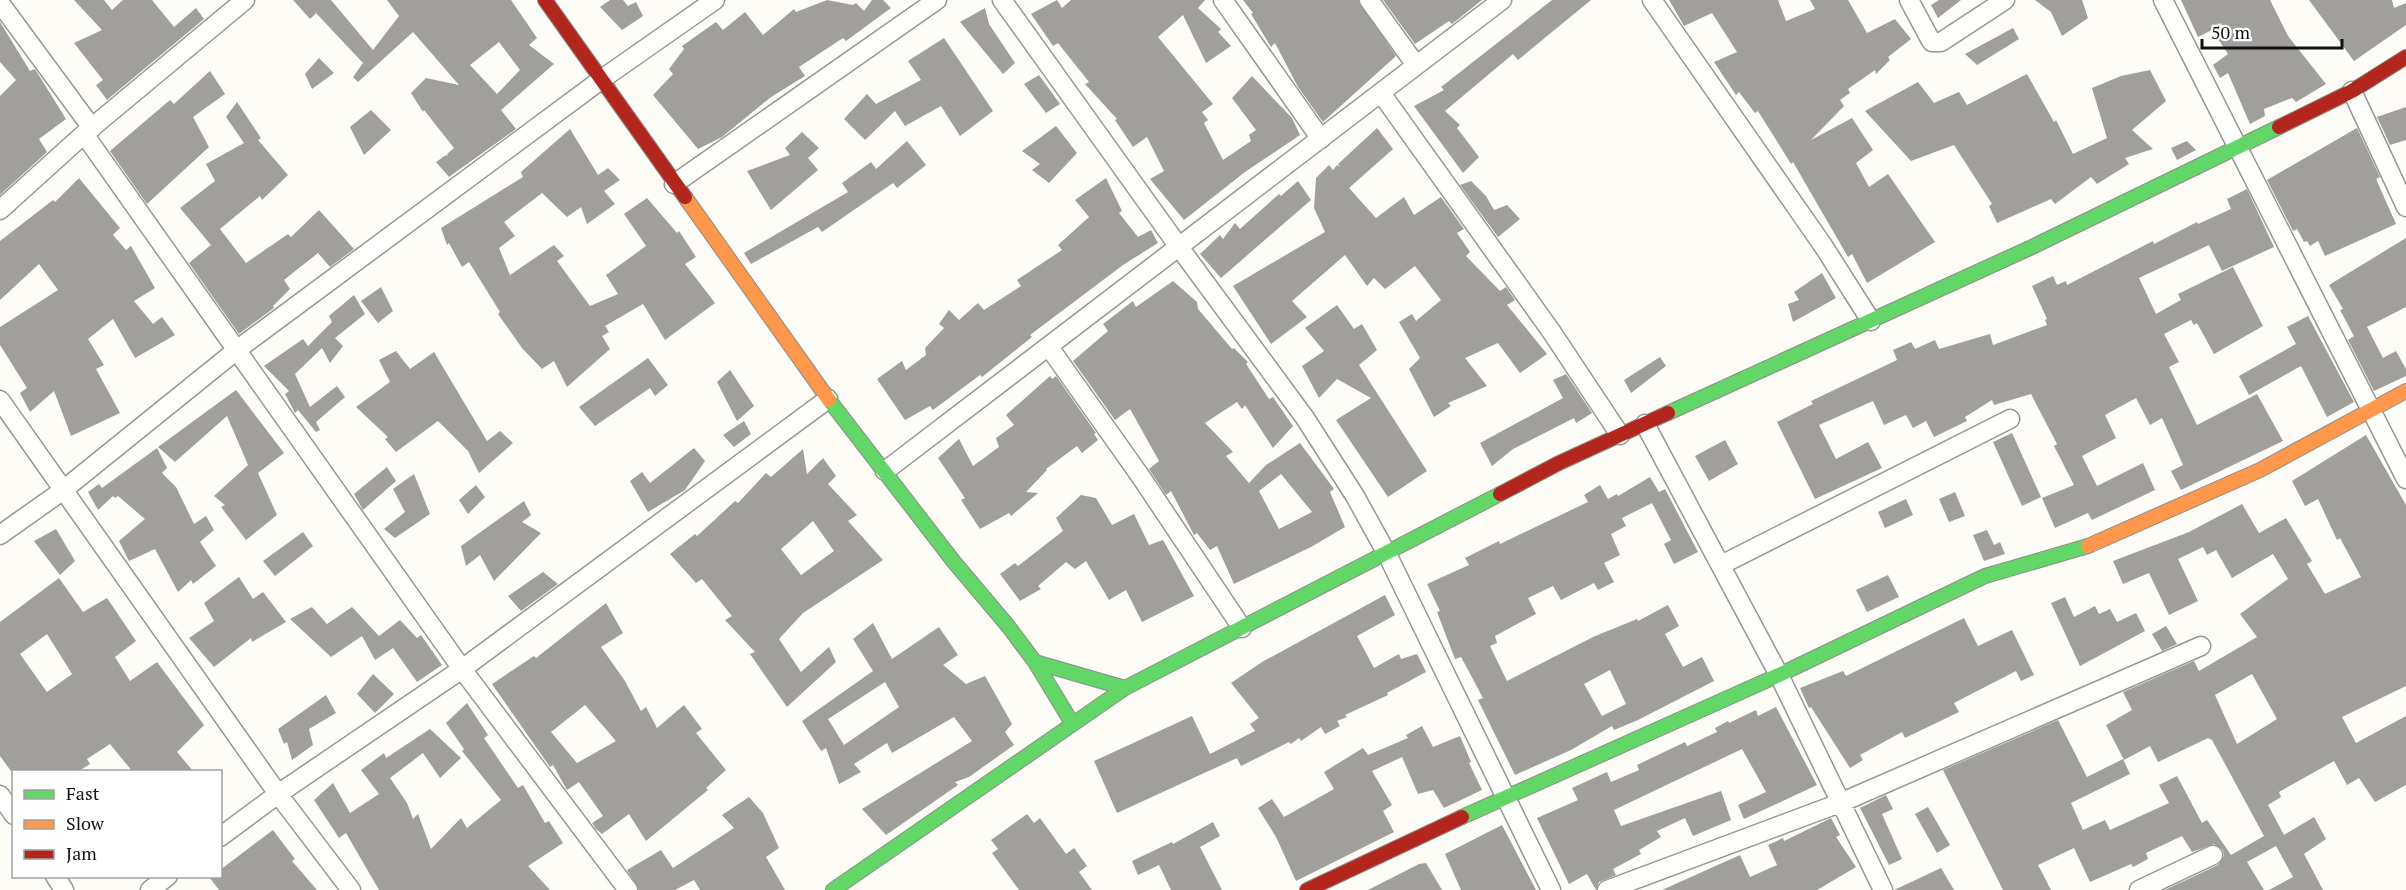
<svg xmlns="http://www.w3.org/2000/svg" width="2406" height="890" viewBox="0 0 2406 890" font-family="'PT Serif',serif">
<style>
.building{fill:#a19f9c;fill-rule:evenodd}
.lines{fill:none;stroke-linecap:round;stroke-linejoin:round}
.street-casing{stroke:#979795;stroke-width:21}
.fast-casing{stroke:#8e8d8b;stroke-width:16}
.slow-casing{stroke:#8e8d8b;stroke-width:16}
.jam-casing{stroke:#8e8d8b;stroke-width:16}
.street{stroke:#fffffe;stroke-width:18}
.fast{stroke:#63d668;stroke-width:14}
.slow{stroke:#ff974d;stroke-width:14}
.jam{stroke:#b3261e;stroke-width:14}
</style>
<rect width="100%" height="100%" fill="#fdfcf7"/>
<!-- building -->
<path class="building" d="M74,0H104L112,10L123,0H152L174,27L196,8L204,19L107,100L96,85L103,80L74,43L102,30Z
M293,0H331L373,50L399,16L387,0H511L537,38L529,45L554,64L501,110L516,129L449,177L436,162L446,155L448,156L447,154L454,148L424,110L423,112L411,93L426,78L459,85L413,32L358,82L353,77L363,63L316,13L310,19ZM499,42L520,70L497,94L470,65Z
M610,0H623L628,6L636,2L643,16L622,30L600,7Z
M827,0L853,5L856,3L864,11L872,0H883L891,8L846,41L843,38L799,67L805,76L771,97L722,137L698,149L653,95L673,74L669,69L684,49L682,46L716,22L723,30L745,12L763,35L794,9L796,12Z
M1057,0L1062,8L1071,0H1205L1198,8L1221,29L1218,32L1231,46L1206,63L1183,15L1158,37L1213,104L1202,112L1208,120L1204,123L1223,160L1251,141L1249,135L1256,130L1232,98L1252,76L1292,118L1300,135L1245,172L1184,220L1150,179L1164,171L1147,137L1133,147L1115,120L1117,119L1085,84L1089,82L1058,43L1053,46L1031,14Z
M1243,0H1358L1396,56L1323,122L1298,87L1275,43L1271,47L1251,14L1253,13Z
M1383,0H1482L1452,24L1449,21L1415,44Z
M1552,0H1591L1518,60L1513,54L1445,111L1460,125L1457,128L1479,157L1463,173L1414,106L1444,90L1441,87Z
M1669,0H1778L1786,21L1815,9L1810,0H1848L1867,33L1895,19L1911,39L1888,57L1890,60L1876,74L1875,70L1848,89L1850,93L1840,100L1844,106L1811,140L1852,118L1873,150L1856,163L1869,187L1888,174L1935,242L1867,283L1852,254L1848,257L1793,162L1791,164L1758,111L1755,113L1739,92L1736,95L1714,62L1737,52L1712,13L1684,26Z
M1939,0H1961L1938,18L1931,5Z
M2035,0H2082L2088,18L2062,36L2051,12Z
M2181,0H2270L2288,36L2326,84L2296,102L2292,98L2264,109L2265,116L2250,124L2228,73L2220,78L2213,65L2228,54L2212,30L2198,37Z
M2309,0H2392L2394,8L2406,3V25L2354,61Z
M985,8L989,24L1015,63L1003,74L960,22Z
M0,22L30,71L35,69L66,119L39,139L47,152L0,195V96L16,80L0,62Z
M2013,28L2019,39L1977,65L1965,54Z
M944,38L993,111L960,136L941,106L905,126L895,111L865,140L844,119L867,94L876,104L921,80L908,61Z
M319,58L334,73L312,89L305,74Z
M2150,70L2166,101L2132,130L2153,149L2125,158L2129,164L2097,184L2091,177L2055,204L2051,199L1997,223L1989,206L1992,204L1954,145L1911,161L1865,111L1918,82L1934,103L1959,92L1967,105L2027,74L2054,122L2056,120L2073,154L2107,138L2092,88L2121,76Z
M210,71L225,94L193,117L209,147L147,204L110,151L170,100L174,104Z
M1039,75L1060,104L1046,113L1024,84Z
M237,102L261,138L258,140L288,175L262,200L260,196L220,229L246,263L288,234L291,237L319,210L354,249L330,267L318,253L284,280L290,289L273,306L274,308L239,334L189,263L211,245L180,208L215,181L206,164L244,143L226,117Z
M2406,107V140L2390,145L2377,117Z
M371,110L391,130L364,155L350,127Z
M1056,126L1077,153L1049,183L1032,170L1040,164L1022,151Z
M1377,128L1393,149L1349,188L1376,218L1404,197L1414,215L1441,197L1464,229L1457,233L1470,252L1466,256L1500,291L1506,287L1515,300L1507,305L1547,354L1520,373L1498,343L1465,358L1487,386L1448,403L1451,406L1434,417L1409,369L1420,358L1399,322L1412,314L1416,321L1441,300L1415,266L1385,289L1374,278L1367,286L1345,255L1292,301L1307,317L1271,344L1233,286L1325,232L1314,208L1316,178L1329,165L1333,170L1337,165L1340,167L1338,164Z
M2357,128L2380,177L2376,179L2396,224L2325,256L2318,241L2310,246L2307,241L2304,242L2297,229L2293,231L2267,180Z
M570,129L598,175L608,168L620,180L604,191L615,204L587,224L581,207L567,217L542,193L504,222L515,236L499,248L510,275L554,245L564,256L557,261L590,306L618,294L606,275L646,246L624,214L647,198L677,233L679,231L696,257L685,264L715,303L665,340L643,304L605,326L609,332L602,336L610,349L567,387L554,361L542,369L522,348L498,314L500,312L469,262L462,267L449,243L447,245L441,228L523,177L521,172Z
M802,132L819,148L808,158L818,170L771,210L747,171L790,155L785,148Z
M907,141L926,165L897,188L893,183L822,232L818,227L751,264L744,253L848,192L842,183L871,162L876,169Z
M2187,141L2196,150L2177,160L2171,148Z
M79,178L120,228L113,235L126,250L131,246L155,288L134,301L153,324L162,317L175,335L135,358L113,319L88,339L104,365L96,369L120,413L71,436L54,391L30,412L20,393L27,388L0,345V327L58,290L39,264L0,300V241L53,200L55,202Z
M1106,178L1122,211L1119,213L1138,237L1151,230L1158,243L1123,265L1030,335L1032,337L982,377L980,375L933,410L930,406L905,420L877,379L902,361L906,370L926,355L925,348L944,328L939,324L949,310L959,320L978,303L984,310L1021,286L1017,280L1062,250L1058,245L1089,217L1075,200Z
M1298,181L1311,200L1221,278L1200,254L1220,235L1223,239L1235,223L1240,229L1279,194L1281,196Z
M1471,181L1486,196L1494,210L1507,205L1520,219L1498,237L1460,185Z
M2247,189L2274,247L2222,271L2209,245L2139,278L2156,314L2181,300L2178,294L2233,267L2263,326L2214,354L2197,323L2194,325L2191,320L2164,334L2179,362L2169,367L2197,425L2257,394L2283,441L2181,490L2171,471L2183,465L2162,418L2150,425L2136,398L2105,415L2116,438L2082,456L2097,486L2143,463L2155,490L2092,520L2088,513L2055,528L2042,498L2074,485L2054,446L2057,444L2031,394L1994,405L1992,400L1965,417L1967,421L1934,437L1926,421L1913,428L1906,415L1884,425L1873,401L1819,425L1836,459L1868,442L1882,468L1815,499L1777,422L1813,404L1811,401L1897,360L1893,350L1911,342L1915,349L1935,340L1939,349L1990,334L1993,345L2047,325L2045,320L2047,319L2032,286L2053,276L2057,285L2066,281L2067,285L2153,241L2154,244L2197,222L2198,224L2231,209L2227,199Z
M2406,238V307L2367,327L2383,358L2396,351L2406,369V376L2374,391L2348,340L2354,336L2340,310L2343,309L2329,285Z
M1822,273L1836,298L1793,322L1788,304L1799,300L1794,292Z
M1173,281L1197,302L1198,309L1232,349L1234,348L1248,362L1246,364L1269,399L1273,397L1293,426L1273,448L1245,405L1242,409L1237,402L1205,423L1233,452L1226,456L1249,483L1266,465L1300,443L1334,489L1330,492L1345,527L1311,547L1234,584L1217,546L1210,550L1197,533L1194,535L1171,491L1166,495L1149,469L1159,461L1130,409L1115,420L1073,361L1108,331L1103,324L1133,301L1136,307ZM1281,474L1312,512L1279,529L1259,491Z
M381,287L393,311L378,323L361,301Z
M354,295L365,314L335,338L343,346L330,363L322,348L295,374L310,407L337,386L345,397L316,422L320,430L316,432L298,410L295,413L285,394L289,391L264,366L303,339L308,346L332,322L329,316Z
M1337,305L1354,329L1362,324L1377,350L1359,365L1427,471L1388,497L1336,420L1371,398L1337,379L1319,398L1302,366L1324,351L1305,328Z
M2308,316L2354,402L2327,417L2301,366L2249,395L2239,376L2296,344L2287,327Z
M396,351L410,369L434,352L487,441L500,431L513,443L479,473L468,451L438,421L396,452L385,439L388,437L356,407L390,382L379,360Z
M1660,357L1666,366L1631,393L1624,380Z
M648,358L668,385L655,396L650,388L595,426L579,407Z
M730,370L754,406L737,421L717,382Z
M1566,374L1592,413L1576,423L1574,418L1513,449L1492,466L1480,443L1563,398L1553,380Z
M1050,376L1052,379L1056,376L1096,433L1094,434L1098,440L1082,453L1077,446L1046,469L1047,470L1026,492L1038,493L1011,516L1009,513L980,529L961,500L965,498L938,458L959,439L973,466L999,447L996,438L1014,425L1006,415Z
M236,390L284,453L258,473L277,515L246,540L221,507L225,505L214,496L248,465L227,416L175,462L158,447Z
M744,421L751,434L734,447L723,435Z
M2012,433L2041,497L2022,506L1993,442Z
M2366,435L2406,505V686L2342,717L2356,743L2406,716V785L2375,802L2359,778L2347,785L2334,761L2279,792L2281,797L2268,805L2284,835L2314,817L2326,839L2304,854L2323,890H2269L2293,877L2276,846L2247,862L2264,890H2165L2218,865L2224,856L2223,850L2214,844L2192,852L2182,836L2146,853L2148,859L2133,867L2131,864L2090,882L2074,848L2038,865L2051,890H2003L1943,770L2058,720L2087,777L2123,759L2130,774L2071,803L2083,830L2105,820L2110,830L2169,803L2159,785L2177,776L2202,823L2207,820L2231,855L2264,836L2212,740L2208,738L2158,762L2150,746L2124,760L2106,725L2132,710L2123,692L2194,661L2199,671L2257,637L2240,614L2288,579L2273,554L2232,578L2216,550L2207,555L2203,547L2178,559L2198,601L2169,615L2149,573L2123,584L2113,561L2189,532L2242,504L2259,533L2286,518L2312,561L2307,564L2325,594L2361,577L2340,538L2337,540L2318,499L2305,506L2292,481ZM2252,674L2277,719L2237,744L2215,695Z
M1725,440L1738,464L1709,481L1695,456Z
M157,448L167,468L162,473L176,487L194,524L206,516L214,530L200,542L216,566L193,584L191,580L178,592L155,549L129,561L119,541L145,519L118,496L115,498L113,496L98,510L88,492L99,484L102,488Z
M694,448L705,461L685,490L648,512L630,481L642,472L650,483Z
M803,449L807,474L823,458L836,476L828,484L857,515L848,521L883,560L803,613L779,639L801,672L829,647L836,662L787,707L750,654L755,652L725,620L732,616L702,579L696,583L670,554L695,534L697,536L735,501L738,503L766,473L771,477ZM813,521L834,551L801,575L781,549Z
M387,467L396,481L363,510L354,494Z
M414,474L430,514L395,538L384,529L405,512L393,489Z
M1650,477L1659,492L1665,489L1698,552L1674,564L1664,544L1671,540L1652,503L1622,518L1626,526L1611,534L1620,555L1604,563L1614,582L1598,590L1594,583L1561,600L1553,586L1528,598L1536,614L1495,636L1497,643L1490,646L1507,681L1593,637L1637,619L1638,621L1668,605L1679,626L1665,634L1683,667L1702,657L1714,681L1638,720L1614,730L1612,726L1571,750L1515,775L1478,700L1483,698L1461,657L1455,659L1437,612L1440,611L1427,584L1469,565L1465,558L1499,541L1500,544L1588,502L1584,495L1600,485L1608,499L1617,494L1618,496ZM1610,670L1626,704L1602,716L1584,684Z
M476,485L485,497L468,514L459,500Z
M1955,492L1965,516L1949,522L1939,499Z
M1081,495L1096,498L1112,525L1134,514L1149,545L1163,540L1194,596L1142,622L1126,590L1109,600L1086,561L1075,569L1066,562L1038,586L1041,589L1020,601L1000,574L1015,563L1018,566L1063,531L1056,518Z
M1906,499L1913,515L1885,528L1878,512Z
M524,501L531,515L522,522L541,533L494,581L480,555L466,566L461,546Z
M56,529L75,561L60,575L34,541Z
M1987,530L1994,545L2000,542L2005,554L1984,561L1973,535Z
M303,532L313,546L275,576L263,561Z
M543,572L558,584L521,611L508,596Z
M1888,575L1899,597L1867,612L1856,590Z
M239,577L253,599L263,592L286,622L252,642L251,638L214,667L189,638L214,621L204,603Z
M59,578L83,612L107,598L136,641L115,657L130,681L157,662L204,725L177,752L193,771H132L110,744L87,759L90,764L79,771H11L0,756V622ZM47,634L72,674L47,692L20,654Z
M1385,595L1395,615L1357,636L1374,668L1399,654L1401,659L1417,654L1426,672L1387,693L1388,695L1345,715L1347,717L1337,721L1340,726L1325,734L1321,727L1301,741L1299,738L1291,744L1289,742L1241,766L1237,758L1117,813L1094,761L1192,716L1210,754L1255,731L1250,724L1259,718L1231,683L1262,662Z
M2065,597L2074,617L2095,606L2099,614L2110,609L2117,622L2136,613L2145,631L2080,666L2051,603Z
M606,603L623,633L601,647L625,681L641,711L646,707L657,728L684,705L702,729L696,733L726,770L706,788L708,790L646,841L629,814L602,834L596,829L592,823L603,816L579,782L567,790L553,765L550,767L492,684L534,656L536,658ZM585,705L616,741L577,763L551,732Z
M312,607L327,624L352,607L379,636L400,620L417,638L421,635L442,665L417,682L393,648L375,660L362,636L331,657L290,619Z
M1964,618L1978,646L2012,630L2034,675L2021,681L2016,671L1954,703L1959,712L1905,738L1902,732L1860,755L1863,760L1850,768L1811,707L1809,708L1800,688L1843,671L1846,676Z
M873,623L892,659L939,627L958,655L943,665L966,684L985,676L1012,724L1005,732L1014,745L969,777L955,782L958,785L886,835L862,809L972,741L954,717L892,753L887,743L854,764L861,772L839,784L826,748L821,751L802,721L873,671L853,639ZM885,682L899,707L844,745L828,719Z
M2166,626L2177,644L2162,651L2152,634Z
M373,674L394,694L375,713L357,694Z
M326,695L336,713L309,729L313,745L292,760L287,742L284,744L278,729Z
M467,703L488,735L484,738L518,788L523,785L545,823L549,821L563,843L528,866L550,890H379L346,833L339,838L314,800L333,783L350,813L379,794L361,770L384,753L386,758L430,729L461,758L440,778L423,753L390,778L407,803L413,819L418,814L431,849L461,818L467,828L501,800L462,751L464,749L446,723Z
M1776,707L1817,785L1744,819L1738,805L1766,792L1742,749L1614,810L1621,826L1721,791L1731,820L1693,836L1685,818L1657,831L1661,837L1639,850L1641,854L1613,869L1616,875L1599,882L1596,890L1587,874L1569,884L1537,818L1578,800L1572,788L1607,772L1611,782L1639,770L1637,765L1685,742L1687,746L1717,732L1715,728L1728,721L1729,723L1756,710L1758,716Z
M1422,726L1433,747L1460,736L1471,762L1469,763L1482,790L1444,808L1433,790L1418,794L1402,757L1372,771L1392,805L1383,811L1394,832L1296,881L1276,837L1258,808L1272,799L1284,817L1334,789L1324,772L1363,748L1368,755L1408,738L1406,735Z
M1886,795L1893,809L1882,814L1902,859L1889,865L1860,808Z
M749,797L763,813L779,848L766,857L785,890H700L694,880L675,890H639L627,870L661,850L673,868L734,828L722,815Z
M1928,807L1950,845L1937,853L1915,814Z
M1027,814L1034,823L1040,818L1066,854L1074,848L1087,866L1079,872L1092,890H1019L992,853L998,849L991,840Z
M1831,818L1840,835L1836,837L1856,867L1817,890H1662L1740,855L1750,877L1777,865L1768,845L1783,838L1784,841Z
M1213,822L1220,836L1200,847L1222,890H1171L1159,865L1138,875L1132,861L1172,842L1173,844Z
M1502,825L1536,890H1461L1445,854Z
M273,830L295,859L292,861L317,890H219L210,878L220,876V870Z
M1426,863L1442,890H1368L1419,864Z
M1941,868L1954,890H1894Z"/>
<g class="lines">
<!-- street casing -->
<g class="street-casing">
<path id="street" d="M1002,0L1179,247L1305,418L1355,496L1387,554L1551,890
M1223,0L1321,139
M1369,0L1416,65
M1652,0L1824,247L1871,321
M1909,0L1930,39L1932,42H1941L2005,0
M2163,0L2406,479
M0,3L92,128
M2352,91L2406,207
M1381,93L1551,331L1620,435
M84,134L462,669L628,890
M674,184L937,0
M0,210L84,134L245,0
M1049,347L1141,477L1242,628
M0,400L278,794L351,890
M1645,424L1779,675L1883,890
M885,471L1502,0
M0,535L62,491L238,349L602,79L715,0
M1721,565L2010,419
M0,795L14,815
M220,837L278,794L462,669L828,399
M55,876L64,890
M150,890L168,876
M1607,890L1840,803L2201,646
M2139,890L2213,855"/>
</g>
<!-- fast casing -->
<g class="fast-casing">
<path id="fast" d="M829,400L954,562L1008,626L1035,662L1072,723
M1668,413L2032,247L2279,127
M1035,662L1125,688
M1462,817L1779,675L1985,576L2088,546
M833,890L1125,688L1500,494"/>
</g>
<!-- slow casing -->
<g class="slow-casing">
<path id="slow" d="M685,197L829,400
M2088,546L2260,470L2406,391"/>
</g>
<!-- jam casing -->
<g class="jam-casing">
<path id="jam" d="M545,0L685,197
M2279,127L2352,91L2406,57
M1500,494L1559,463L1668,413
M1307,890L1462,817"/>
</g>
<!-- street -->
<use href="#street" class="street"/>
<!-- fast -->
<use href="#fast" class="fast"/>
<!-- slow -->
<use href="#slow" class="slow"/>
<!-- jam -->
<use href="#jam" class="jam"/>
</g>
<!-- legend -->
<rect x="12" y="770" width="210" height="108" fill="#ffffff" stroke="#a0a0a0" stroke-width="1.5"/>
<rect x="24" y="790" width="30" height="9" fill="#63d668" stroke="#a0a0a0" stroke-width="1.5"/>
<text x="66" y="800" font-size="18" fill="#111111">Fast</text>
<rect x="24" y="820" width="30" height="9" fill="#ff974d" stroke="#a0a0a0" stroke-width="1.5"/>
<text x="66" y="830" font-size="18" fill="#111111">Slow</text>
<rect x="24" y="850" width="30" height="9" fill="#b3261e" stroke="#a0a0a0" stroke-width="1.5"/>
<text x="66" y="860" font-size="18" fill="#111111">Jam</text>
<!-- scale -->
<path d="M2202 39v9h140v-9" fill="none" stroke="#111111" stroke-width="3"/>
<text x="2211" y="39" font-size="18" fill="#111111" stroke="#ffffff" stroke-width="4.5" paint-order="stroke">50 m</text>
</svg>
